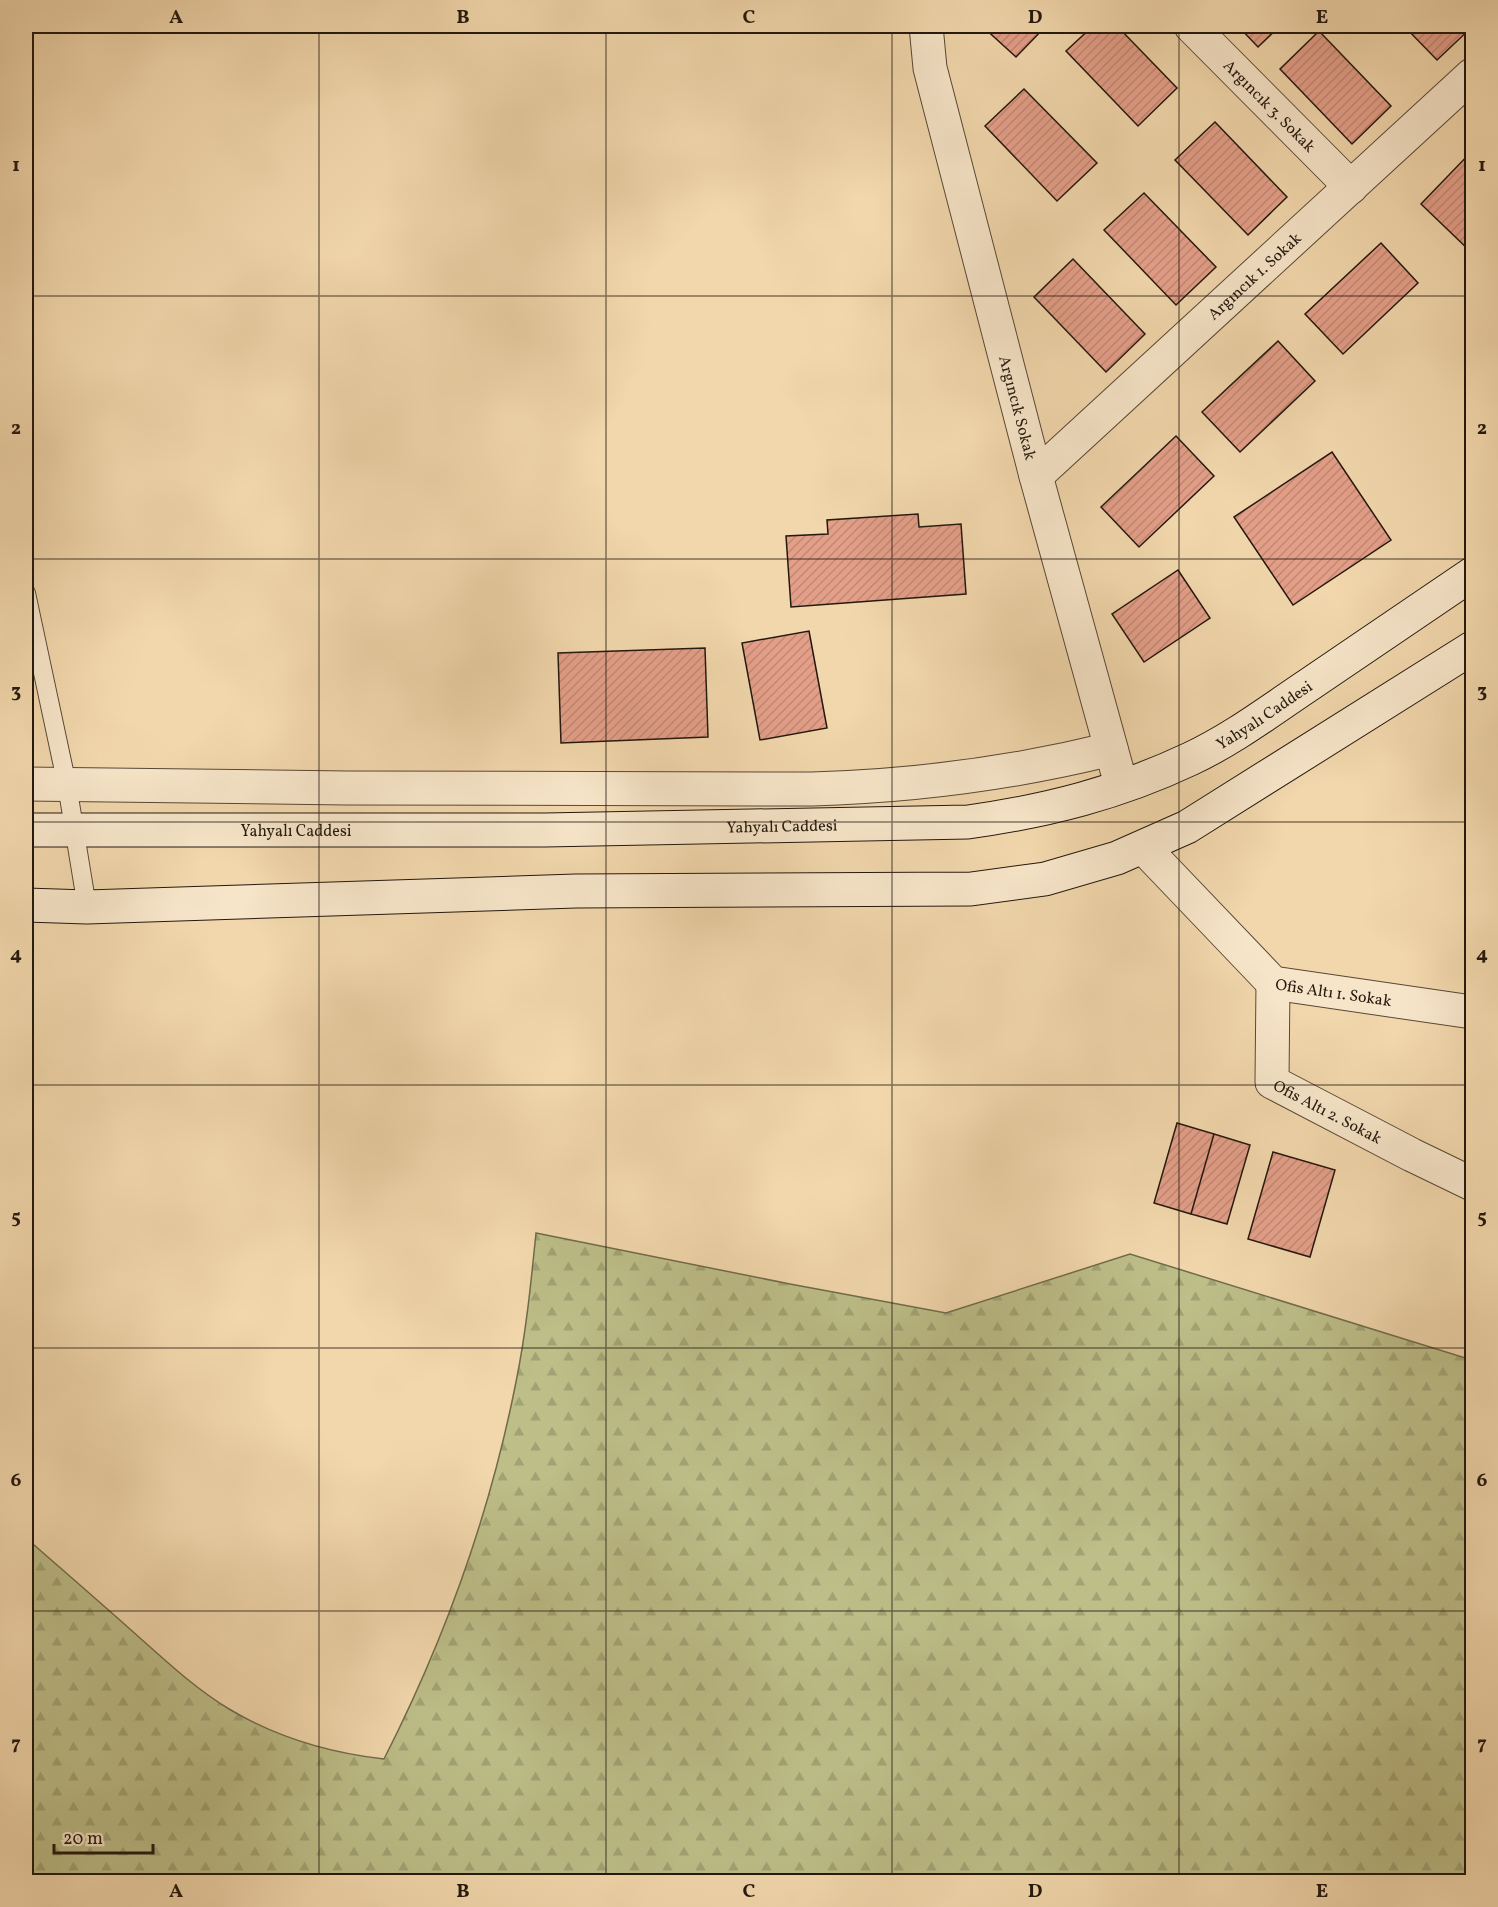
<svg xmlns="http://www.w3.org/2000/svg" width="1498" height="1907" viewBox="0 0 1498 1907" font-family="Vollkorn,serif">
<style>
.forest{fill:url(#forest-firs);stroke:#706b4b;stroke-width:1.5}
.building{fill:url(#building-hatch);stroke:#23180e;stroke-width:1.5}
.lines{fill:none;stroke-linecap:round;stroke-linejoin:round}
.service-casing{stroke:#574836;stroke-width:20}
.minor-casing{stroke:#574836;stroke-width:35}
.secondary-casing{stroke:#23180e;stroke-width:35}
.service{stroke:#f7e5c9;stroke-width:18}
.minor{stroke:#f7e5c9;stroke-width:33}
.secondary{stroke:#f7e5c9;stroke-width:33}
.grid{fill:none;stroke:#23180e;stroke-width:1.5;stroke-opacity:0.55}
.labels{text-anchor:middle;stroke-width:4.5;stroke-linejoin:round;paint-order:stroke}
.street-label{font-size:16px;fill:#23180e;stroke:#f7e5c9}
.neatline{fill:none;stroke:#23180e;stroke-width:2}
.grid-label{font-size:20px;text-anchor:middle;font-weight:bold;fill:#23180e}
</style>
<defs>
<pattern id="forest-firs" width="22" height="20" patternUnits="userSpaceOnUse" patternTransform="scale(1.5)"><rect width="22" height="20" fill="#bdbe88"/><path d="M5 1l3.5 6h-7zM16 11l3.5 6h-7z" fill="#a2a374"/></pattern>
<pattern id="building-hatch" width="6" height="6" patternUnits="userSpaceOnUse" patternTransform="scale(1.5)"><rect width="6" height="6" fill="#e49f89"/><path d="M-1 1l2-2M0 6l6-6M5 7l2-2" fill="none" stroke="#c38875"/></pattern>
</defs>
<rect width="100%" height="100%" fill="#f2d7ac"/>
<filter id="stains"><feTurbulence type="fractalNoise" baseFrequency=".00333" numOctaves="4"/><feColorMatrix values="0 0 0 0 .2 0 0 0 0 .09 0 0 0 0 .02 0 0 0 .5 -.17"/></filter>
<radialGradient id="worn" r=".72"><stop offset=".6" stop-color="#630" stop-opacity="0"/><stop offset="1" stop-color="#630" stop-opacity=".3"/></radialGradient>
<!-- forest -->
<path class="forest" d="M536,1233L790,1284L946,1313L1130,1254L1472,1360V1881H26V1538C64,1571 102,1604 140,1638C168,1663 196,1689 229,1709C276,1737 330,1753 384,1759C445,1639 490,1514 516,1382C526,1333 531,1283 536,1233Z"/>
<!-- building -->
<path class="building" d="M982,26H1046L1016,57Z
M1093,26H1117L1177,88L1138,126L1066,51Z
M1238,26H1280L1258,47Z
M1404,26H1472V27L1437,60Z
M1319,31L1391,106L1352,144L1280,69Z
M1024,89L1097,163L1057,201L985,126Z
M1215,122L1287,197L1248,235L1175,160Z
M1472,151V250L1471,252L1421,204Z
M1144,193L1216,267L1176,305L1104,230Z
M1381,243L1418,283L1343,354L1305,314Z
M1073,259L1145,334L1106,372L1034,297Z
M1278,341L1315,381L1240,452L1202,412Z
M1176,436L1214,476L1139,547L1101,507Z
M1332,452L1391,540L1293,605L1234,517Z
M918,514L919,527L961,524L966,594L791,607L786,536L828,534L827,520Z
M1178,570L1210,618L1144,662L1112,614Z
M809,631L827,728L760,740L742,643Z
M705,648L708,737L561,743L558,653Z
M1177,1123L1214,1134L1191,1214L1154,1203Z
M1214,1134L1250,1145L1227,1224L1191,1214Z
M1273,1152L1335,1170L1310,1257L1248,1239Z"/>
<g class="lines">
<!-- service casing -->
<g class="service-casing">
<path id="service" d="M26,593L67,785L87,907"/>
</g>
<!-- minor casing -->
<g class="minor-casing">
<g id="minor">
<path id="s1" d="M926,26L930,68L1036,476L1117,770"/>
<path id="s2" d="M1191,26L1351,187"/>
<path id="s3" d="M1036,476L1472,75"/>
<path d="M26,784L347,788L812,789C916,786 1010,774 1111,749"/>
<path id="s4" d="M1144,848L1273,983L1472,1012"/>
<path id="s5" d="M1273,983L1272,1082L1412,1155L1472,1184"/>
</g>
</g>
<!-- secondary casing -->
<g class="secondary-casing">
<g id="secondary">
<path id="s6" d="M26,830H545L968,822C1047,811 1118,793 1190,759C1233,739 1271,710 1310,684C1364,647 1418,611 1472,574"/>
<path d="M26,905L87,907L576,891L971,889L1045,879L1117,858L1187,827L1472,648"/>
</g>
</g>
<!-- service -->
<use href="#service" class="service"/>
<!-- minor -->
<use href="#minor" class="minor"/>
<!-- secondary -->
<use href="#secondary" class="secondary"/>
</g>
<!-- grid -->
<path class="grid" d="M319,26V1882M606,26V1882M892,26V1882M1179,26V1882M26,296H1472M26,559H1472M26,822H1472M26,1085H1472M26,1348H1472M26,1611H1472"/>
<g class="labels">
<!-- street labels -->
<g class="street-label">
<text dy="6" stroke="none"><textPath href="#s2" startOffset="112">Argıncık 3. Sokak</textPath></text>
<text dy="6" stroke="none"><textPath href="#s3" startOffset="296">Argıncık 1. Sokak</textPath></text>
<text dy="6" stroke="none"><textPath href="#s1" startOffset="393">Argıncık Sokak</textPath></text>
<text dy="6" stroke="none"><textPath href="#s6" startOffset="1260">Yahyalı Caddesi</textPath></text>
<text dy="6" stroke="none"><textPath href="#s6" startOffset="756">Yahyalı Caddesi</textPath></text>
<text dy="6" stroke="none"><textPath href="#s6" startOffset="270">Yahyalı Caddesi</textPath></text>
<text dy="6" stroke="none"><textPath href="#s4" startOffset="248">Ofis Altı 1. Sokak</textPath></text>
<text dy="6" stroke="none"><textPath href="#s5" startOffset="162">Ofis Altı 2. Sokak</textPath></text>
</g>
</g>
<!-- margin -->
<rect width="1498" height="1907" fill="none" stroke="#f2d7ac" stroke-width="66"/>
<!-- scale -->
<path d="M54 1844v9h99v-9" fill="none" stroke="#23180e" stroke-width="3"/>
<text x="63" y="1844" font-size="18" fill="#23180e" stroke="#f7e5c9" stroke-width="4.5" paint-order="stroke">20 m</text>
<rect x="33" y="33" width="1432" height="1841" class="neatline"/>
<g class="grid-label">
<text x="176" y="23">A</text>
<text x="463" y="23">B</text>
<text x="749" y="23">C</text>
<text x="1035" y="23">D</text>
<text x="1322" y="23">E</text>
<text x="16" y="171">1</text>
<text x="1482" y="171">1</text>
<text x="16" y="434">2</text>
<text x="1482" y="434">2</text>
<text x="16" y="697">3</text>
<text x="1482" y="697">3</text>
<text x="16" y="960">4</text>
<text x="1482" y="960">4</text>
<text x="16" y="1223">5</text>
<text x="1482" y="1223">5</text>
<text x="16" y="1486">6</text>
<text x="1482" y="1486">6</text>
<text x="16" y="1749">7</text>
<text x="1482" y="1749">7</text>
<text x="176" y="1897">A</text>
<text x="463" y="1897">B</text>
<text x="749" y="1897">C</text>
<text x="1035" y="1897">D</text>
<text x="1322" y="1897">E</text>
</g>
<rect width="100%" height="100%" filter="url(#stains)"/>
<rect width="100%" height="100%" fill="url(#worn)"/>
</svg>
